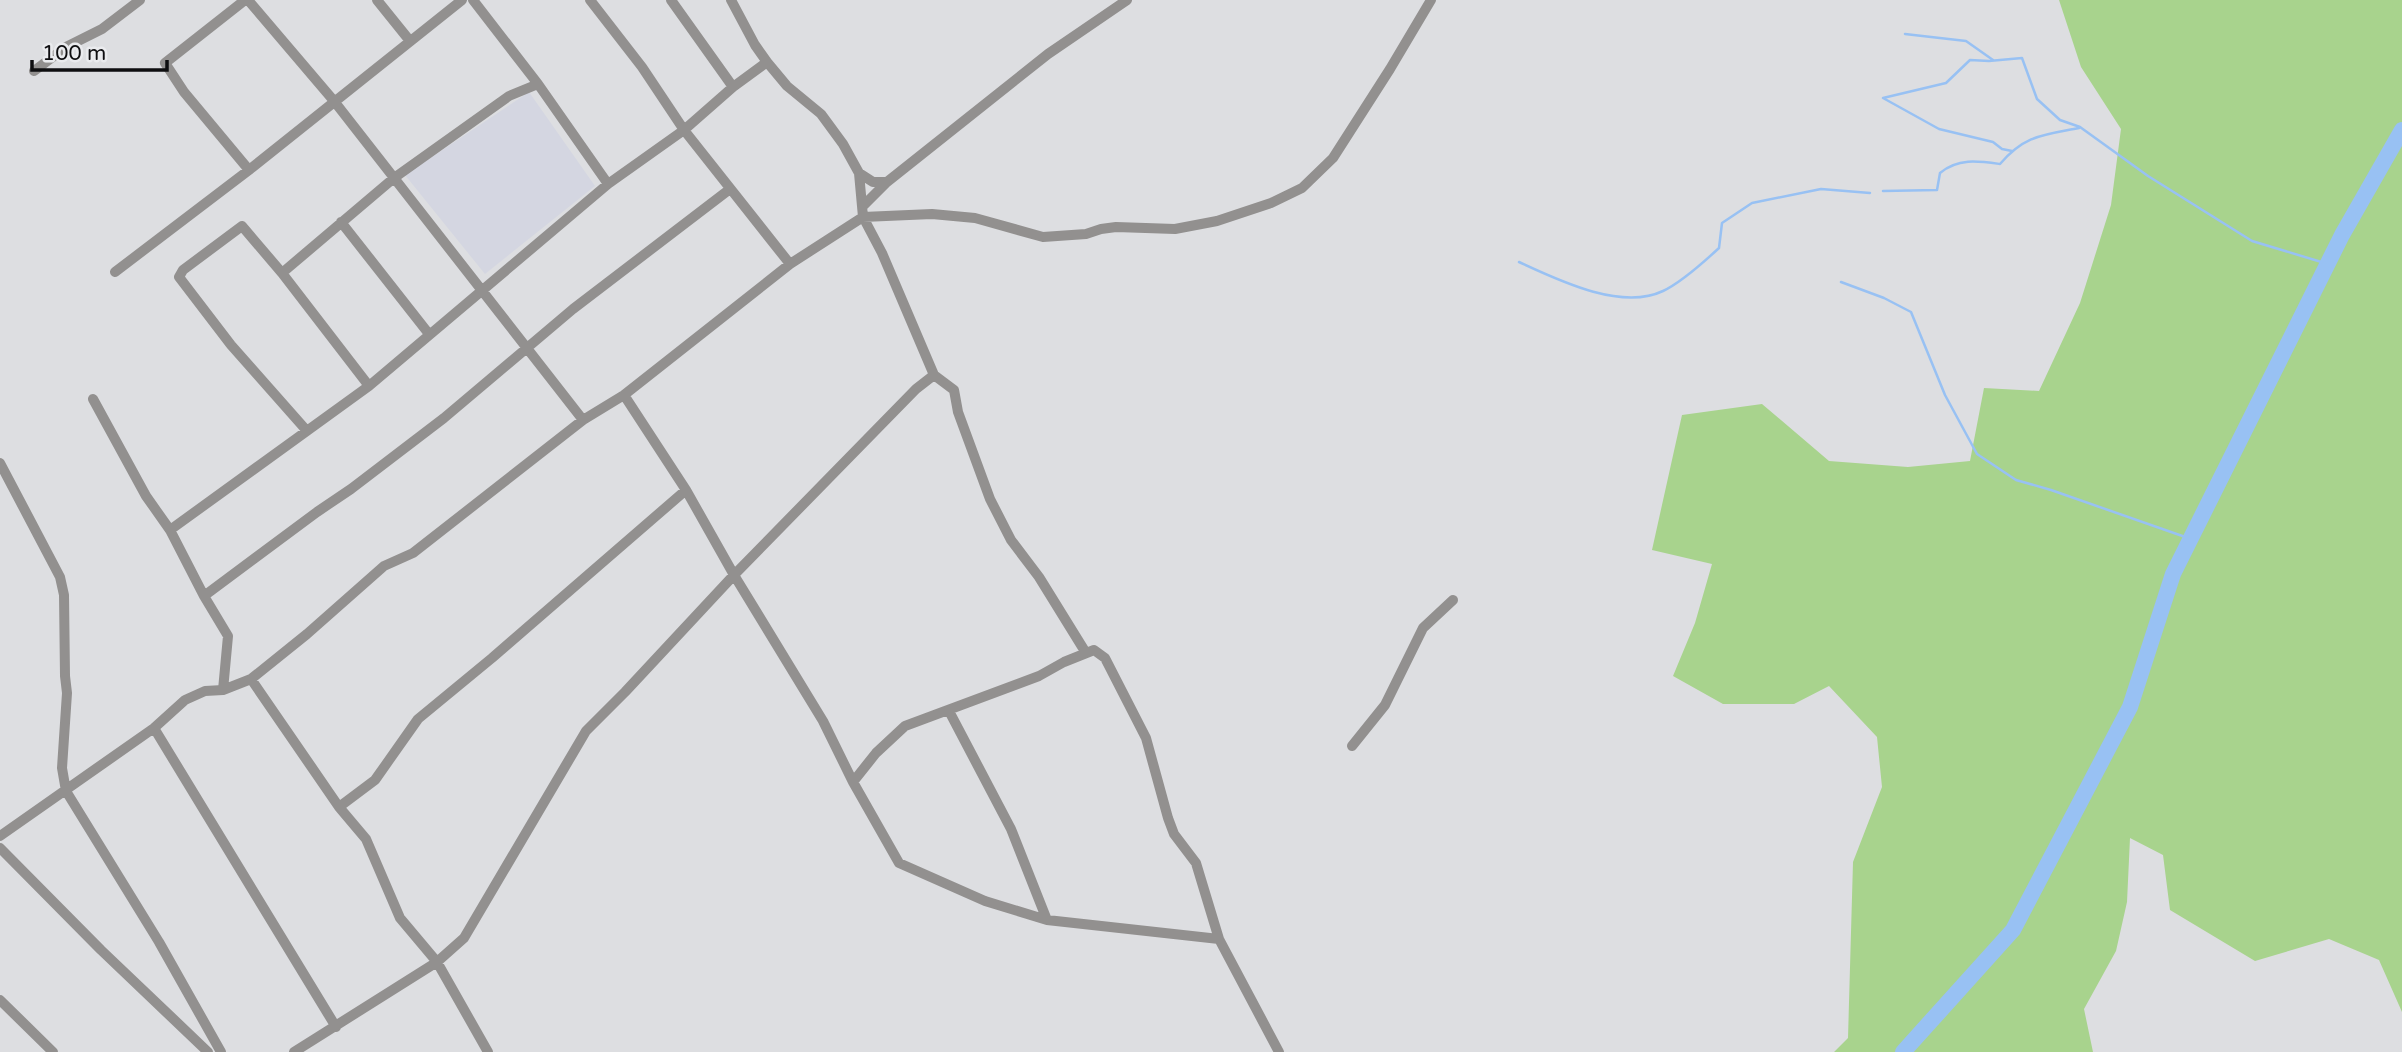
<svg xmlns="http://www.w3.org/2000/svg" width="2402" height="1052" viewBox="0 0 2402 1052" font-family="'Varela Round',sans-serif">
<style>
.built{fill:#d4d6e1}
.green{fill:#a8d38d}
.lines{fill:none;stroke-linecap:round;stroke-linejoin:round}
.stream{stroke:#98c1f3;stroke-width:2.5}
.river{stroke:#98c1f3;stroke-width:16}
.street{stroke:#92908f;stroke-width:10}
</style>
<rect width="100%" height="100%" fill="#dddee1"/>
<!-- built -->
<path class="built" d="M529,92L595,186L485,274L405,175Z"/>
<!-- green -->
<path class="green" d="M2059,0H2402V1012L2379,960L2329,939L2255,961L2170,910L2163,855L2130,838L2127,902L2116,951L2084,1009L2093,1052H1834L1848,1038L1853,862L1882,787L1877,737L1829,686L1794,704H1723L1673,676L1695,623L1712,564L1652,550L1682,415L1762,404L1829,461L1908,467L1970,461L1984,388L2039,391L2080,303L2111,205L2121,129L2081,67Z"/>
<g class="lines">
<!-- stream -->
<path class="stream" d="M1905,34L1966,41L1993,60
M2012,151L2002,149L1993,142L1939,129L1883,98L1946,83L1970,60L1989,61L2022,58L2037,99L2060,120L2080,127L2148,176L2252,241L2328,264
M1883,191L1937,190L1940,173C1958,158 1978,161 2000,164C2025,135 2043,135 2079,128
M1519,262C1558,280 1621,311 1663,291C1680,283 1705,261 1719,248L1722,223L1752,203L1821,189L1870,193
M1841,282L1884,298L1911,312L1945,395L1977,454L2016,480L2051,490L2191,539"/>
<!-- river -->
<path class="river" d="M1903,1052L2013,930L2130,707L2173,574L2342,235L2402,130"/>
<!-- street -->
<path class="street" d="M245,0L165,63L184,92L249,170
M248,0L334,101L583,420
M377,0L410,41
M473,0L538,84L608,184
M590,0L642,67L684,130L790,264
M671,0L733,87
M731,0L755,45L767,62L787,86L821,114L843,144L859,173L863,217L882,253L934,375L954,390L958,412L990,499L1011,540L1039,577L1086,653
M34,71L66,47L102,29L140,0
M859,173L873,182H887L1048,54L1127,0
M863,206L887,182
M341,222L429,334
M115,272L249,170L462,0
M282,273L394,178L509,96L538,84
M624,395L686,490L734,575L823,721L853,782L876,753L905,726L1039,676L1064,662L1094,650L1105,658L1146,738L1168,818L1174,834L1196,863L1219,939L1279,1052
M93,399L146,496L170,530L204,596L228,636L223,690
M307,431L231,345L179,277L183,270L242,226L282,273L369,386
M0,463L60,577L64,595L65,676L67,693L62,768L66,791L159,942L221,1052
M170,530L369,386L608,184L684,130L733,87L767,62
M204,596L317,512L351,489L444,418L573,309L730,189
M251,679L339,807L366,839L400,918L437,962L488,1052
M949,711L1011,829L1047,920
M154,728L336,1027
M1352,746L1385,705L1423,628L1453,600
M853,782L899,863L985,901L1047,920L1219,939
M339,807L375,780L418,719L492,658L686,490
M0,836L154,728L185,700L205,691L223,690L251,679L307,634L384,566L413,553L583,420L624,395L790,264L863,217L932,214L975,218L1043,237L1086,234L1101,229L1116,227L1175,229L1217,221L1271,203L1302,188L1333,158L1390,69L1431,0
M0,848L101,950L208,1052
M0,1000L53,1052
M294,1052L437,962L464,938L586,731L625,692L734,575L916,389L934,375"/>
</g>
<!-- scale -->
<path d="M32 60v10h135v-10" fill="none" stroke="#0e0e10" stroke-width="3.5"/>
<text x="42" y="60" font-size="21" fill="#0e0e10" stroke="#eaebee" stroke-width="5" paint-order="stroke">100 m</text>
</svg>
